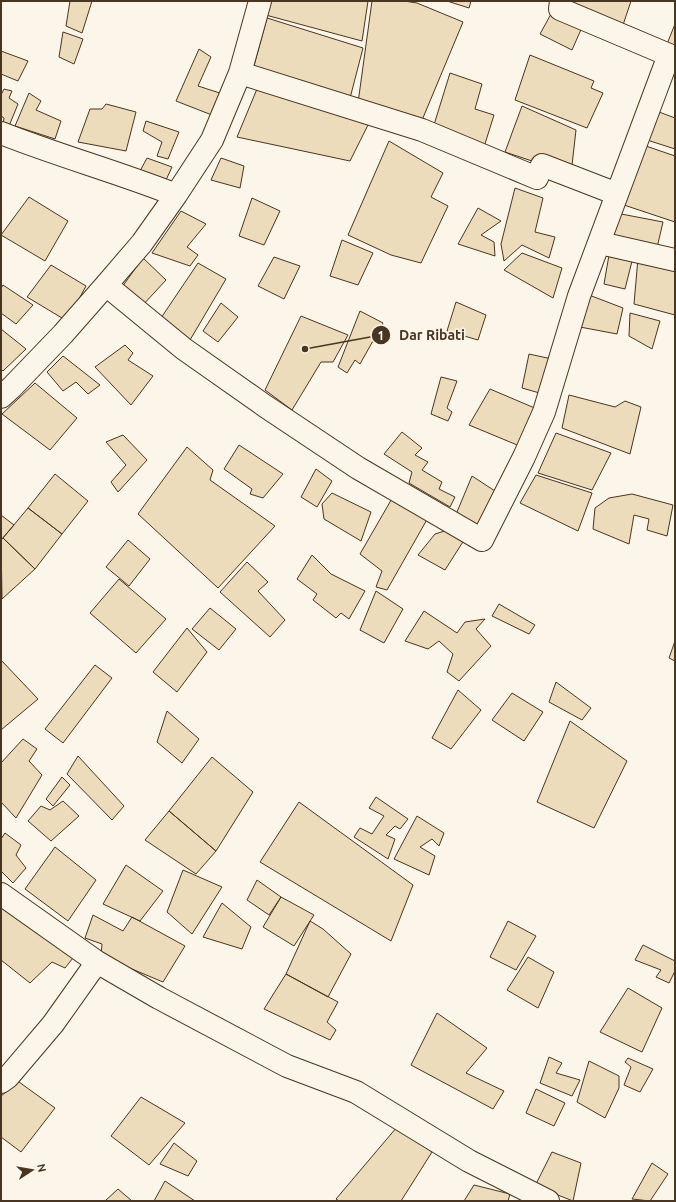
<svg xmlns="http://www.w3.org/2000/svg" width="676" height="1202" viewBox="0 0 676 1202" font-family="Ubuntu,sans-serif">
<style>
.building{fill:#ecdcbc;stroke:#4a3520}
.lines{fill:none;stroke-linecap:round;stroke-linejoin:round}
.street-casing{stroke:#4a3520;stroke-width:24}
.street{stroke:#fbf6e9;stroke-width:22}
.leader{fill:none;stroke:#4a3520;stroke-width:1.5}
.callout-dot{fill:#4a3520;stroke:#fbf6e9;stroke-width:1.5}
.mark-label{font-size:12px;text-anchor:middle;font-weight:bold;fill:#fff}
.callout-label{font-size:14px;text-anchor:middle;font-weight:bold;fill:#4a3520;stroke:#fbf6e9;stroke-width:3;stroke-linejoin:round;paint-order:stroke}
</style>
<rect width="100%" height="100%" fill="#fbf6e9"/>
<!-- building -->
<path class="building" d="M70,1H92L82,33L66,26Z
M265,1H368L362,41L262,14Z
M372,1H404L417,3L463,22L420,125L358,103Z
M447,1H471L469,8Z
M565,1H631L623,25Z
M551,14L583,25L572,50L540,34Z
M267,18L363,48L349,102L252,73Z
M675,24V59L665,49Z
M63,32L83,39L74,64L59,57Z
M199,49L211,57L198,86L226,95L217,117L176,101Z
M1,51L28,61L18,81L1,74Z
M530,55L594,81L591,88L603,93L587,128L515,100Z
M450,73L482,84L475,109L494,115L484,147L433,128Z
M4,89L12,91L9,98L18,104L9,126L3,124L4,118L1,116V117V95Z
M257,89L370,121L350,161L237,137Z
M29,93L41,101L36,110L61,121L55,139L15,126Z
M106,104L136,112L126,151L78,142L90,109H102Z
M522,106L576,130L571,174L505,152Z
M651,109L675,118V149L641,138Z
M146,121L179,132L168,159L157,156L162,142L143,131Z
M389,141L443,173L431,197L448,206L421,263L391,255L348,235Z
M643,145L675,156V222L618,203Z
M147,158L172,167L166,180L140,171Z
M221,158L244,166L240,188L211,180Z
M515,188L543,198L535,232L555,237L549,258L522,245L504,261L501,244Z
M29,197L68,221L45,261L1,235Z
M252,198L280,211L264,245L239,236Z
M478,208L501,221L481,235L494,242L495,256L458,244Z
M181,211L206,224L187,247L198,255L190,266L152,253Z
M616,213L663,222L656,252L607,239Z
M342,240L373,253L358,285L330,276Z
M522,253L562,268L553,298L504,270Z
M609,255L633,257L625,289L604,284Z
M274,257L300,266L284,299L258,286Z
M143,258L166,280L142,306L122,287Z
M638,258L675,268V315L634,304Z
M198,263L226,279L190,340L161,318Z
M51,265L86,286L67,321L27,297Z
M3,285L33,305L16,324L1,313V288Z
M589,295L623,308L617,334L580,327Z
M456,302L486,315L478,340L447,331Z
M221,303L238,317L218,342L203,331Z
M360,311L383,323L360,364L355,360L347,373L338,367Z
M630,313L660,321L652,349L629,336Z
M301,316L348,335L333,362H321L292,410L265,390Z
M1,329L26,349L3,371L1,369Z
M125,345L133,353L128,360L153,376L131,405L95,367Z
M529,354L552,359L543,394L522,388Z
M63,356L100,385L88,394L76,382L63,391L47,372Z
M441,377L457,381L447,408L452,412L448,421L431,414Z
M35,383L77,418L50,450L2,414Z
M490,389L537,409L522,447L469,425Z
M569,395L615,407L625,401L641,407L630,454L562,428Z
M402,432L422,448L415,455L428,462L422,470L442,482L439,489L455,497L450,507L409,483L412,472L384,454Z
M556,433L611,453L592,490L538,473Z
M123,435L147,460L118,492L111,482L126,465L106,442Z
M239,445L283,474L263,498L250,494L252,489L224,469Z
M187,447L213,470L210,480L275,526L218,588L138,514Z
M316,469L332,481L317,507L301,497Z
M55,474L88,501L62,534L28,508Z
M536,475L592,493L578,531L520,503Z
M472,476L498,493L480,532L457,512Z
M332,493L371,512L361,541L324,519L322,504Z
M632,494L673,505L667,536L647,530L649,519L634,515L629,544L593,529L595,508L609,498Z
M394,495L429,516L387,590L376,587L382,571L360,554Z
M28,508L62,534L35,569L3,538Z
M1,515L14,525L1,540Z
M451,529L466,537L445,570L418,555L435,534Z
M3,538L35,569L2,599L1,540Z
M128,540L150,559L129,586L106,567Z
M312,555L331,574L365,591L349,619L341,613L336,618L313,600L317,594L297,579Z
M247,562L268,582L258,591L285,620L270,637L220,592Z
M119,579L166,619L136,653L90,613Z
M376,591L403,609L384,643L360,630Z
M499,604L535,625L529,634L492,616Z
M210,608L236,629L219,650L192,629Z
M424,611L457,633L465,622L485,619L476,629L491,646L459,681L447,672L453,654L439,641L428,649L405,641Z
M187,628L207,652L177,692L153,672Z
M675,641V661L669,658Z
M1,660L38,699L1,730Z
M95,665L112,678L63,743L45,729Z
M556,682L591,708L582,720L549,702Z
M458,690L481,710L451,749L432,738Z
M512,693L543,712L524,741L492,720Z
M167,711L199,739L182,763L157,742Z
M570,721L627,761L594,828L537,802Z
M23,739L37,749L29,761L42,775L16,818L1,802V763Z
M78,756L124,806L112,820L67,774Z
M212,757L253,792L216,851L169,811Z
M62,777L70,785L53,806L46,799Z
M376,797L408,819L400,829L395,826L386,835L395,839L388,859L354,837L360,828L372,834L384,816L369,808Z
M63,801L79,816L51,841L28,821L41,806L50,810Z
M299,802L413,885L391,941L260,862Z
M169,811L216,851L196,874L145,840Z
M417,816L444,833L439,846L432,839L420,847L435,856L429,875L394,859Z
M5,833L21,845L16,855L26,868L13,883L1,871V839Z
M55,847L96,880L68,921L25,889Z
M126,865L163,891L140,921L103,904Z
M183,870L222,887L192,934L167,912Z
M257,880L281,897L269,915L247,900Z
M281,897L314,915L294,946L263,927Z
M1,903L77,953L65,968L52,962L30,983L1,960Z
M222,903L251,927L242,949L203,937Z
M93,915L123,931L132,917L185,946L163,982L101,956L102,944L85,938Z
M310,921L323,929L351,954L328,997L286,974Z
M508,921L536,936L516,970L490,957Z
M643,945L675,961V971L669,983L656,977L661,970L635,960Z
M528,957L554,972L538,1008L507,990Z
M286,974L338,1002L327,1022L336,1030L330,1040L264,1009Z
M628,988L662,1008L642,1052L600,1032Z
M437,1013L487,1048L466,1073L504,1091L493,1109L411,1065Z
M549,1057L562,1063L556,1073L580,1080L572,1096L540,1083Z
M628,1058L653,1069L640,1092L624,1085L631,1067L625,1062Z
M589,1061L619,1076V1088L605,1118L577,1102Z
M19,1082L55,1108L21,1152L1,1137V1096Z
M536,1089L565,1103L554,1126L526,1113Z
M141,1097L185,1123L149,1165L111,1136Z
M397,1127L432,1152L401,1201H339L336,1199Z
M174,1143L197,1161L188,1176L160,1164Z
M552,1152L581,1163L573,1201L535,1186Z
M652,1163L668,1174L650,1201L632,1199Z
M165,1181L195,1201H154Z
M474,1185L510,1194L508,1201H464Z
M118,1189L132,1201H105Z"/>
<g class="lines">
<!-- street casing -->
<g class="street-casing">
<path id="street" d="M240,73L422,130L537,178L542,165L617,194
M1,133C59,156 118,172 176,195
M600,243L675,260
M106,285L184,349L265,406L358,468L482,540L524,457L544,412L579,296L669,55L560,9L561,1
M1,397L12,387L63,334L106,285L142,243L176,195L212,140L240,73L260,1
M1,894L97,962L53,1024L8,1077L1,1082
M97,962L159,998L287,1066L356,1092L469,1161L548,1201"/>
</g>
<!-- street -->
<use href="#street" class="street"/>
</g>
<!-- callouts -->
<path class="leader" d="M305 349L381 335"/>
<g class="callout-dot">
<circle cx="305" cy="349" r="4"/>
<circle cx="381" cy="335" r="10"/>
</g>
<g class="mark-label">
<text x="381" y="340">1</text>
</g>
<g class="callout-label">
<text x="432" y="340">Dar Ribati</text>
</g>
<!-- border -->
<rect width="676" height="1202" fill="none" stroke="#4a3520" stroke-width="4"/>
<!-- north arrow -->
<g transform="translate(32 1170) rotate(78)" stroke="#fbf6e9" stroke-width="3" paint-order="stroke">
<path d="M0-3L7 15L0 10L-7 15Z" fill="#4a3520"/>
<text y="-6" font-size="11" font-weight="bold" text-anchor="middle" fill="#4a3520">N</text>
</g>
</svg>
